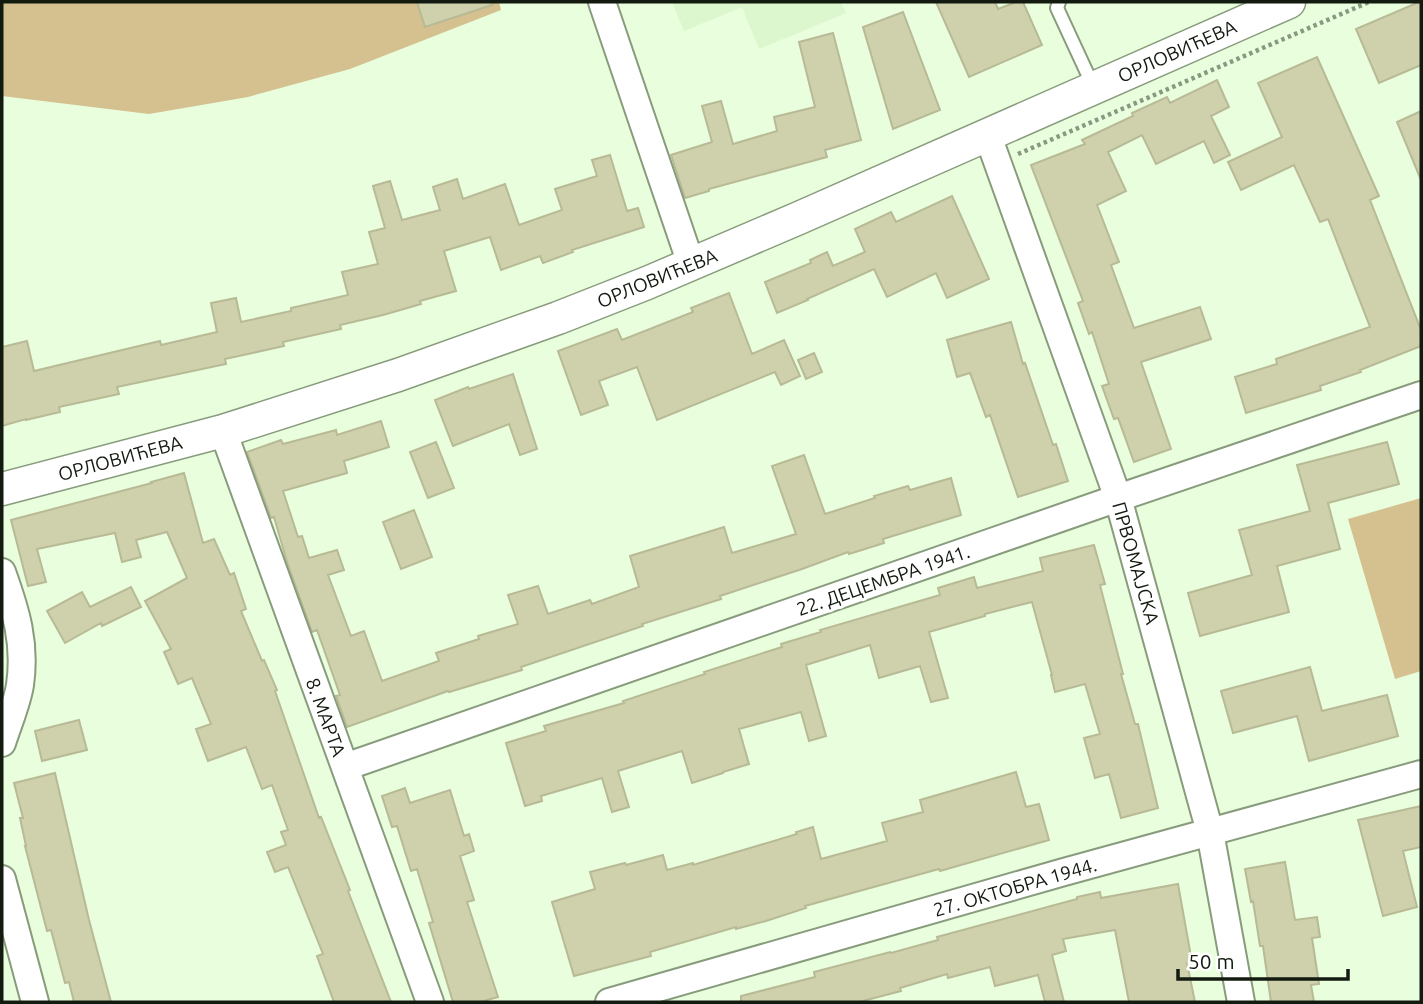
<svg xmlns="http://www.w3.org/2000/svg" width="1423" height="1004" viewBox="0 0 1423 1004" font-family="Ubuntu,sans-serif">
<style>
.built{fill:#dcf6ce}
.green{fill:#d5c090}
.building{fill:#cfd1ad;stroke:#b8ba96;stroke-width:2}
.lines{fill:none;stroke-linecap:round;stroke-linejoin:round}
.service-casing{stroke:#889c7d;stroke-width:16}
.minor-casing{stroke:#889c7d;stroke-width:30}
.tertiary-casing{stroke:#889c7d;stroke-width:35}
.path{stroke:#889881;stroke-width:4.5;stroke-dasharray:3.5 3.5;stroke-linecap:butt}
.service{stroke:#fff;stroke-width:12}
.minor{stroke:#fff;stroke-width:26}
.tertiary{stroke:#fff;stroke-width:32}
.labels{text-anchor:middle;stroke-width:6;stroke-linejoin:round;paint-order:stroke}
.street-label{font-size:19px;fill:#131a0f;stroke:#fff}
</style>
<rect width="100%" height="100%" fill="#e8fedd"/>
<!-- built -->
<path class="built" d="M672,2H841L846,13L759,49L742,7L684,31Z"/>
<!-- green -->
<path class="green" d="M2,2H499L501,10L350,69L248,97L149,114L2,96Z
M1421,498V671L1395,679L1348,519Z"/>
<!-- building -->
<path class="building" d="M417,2H492V5L425,27Z
M936,2H995L998,9L1016,2H1023L1042,45L969,77Z
M1419,2H1421V65L1379,83L1356,29Z
M903,12L940,110L893,129L863,27Z
M833,33L861,140L825,150L827,157L709,189V191L685,198L671,155L712,142L702,106L721,101L733,144L777,131L774,117L815,107L799,42Z
M1317,57L1379,196L1370,200L1421,330V346L1360,370L1361,372L1320,386L1321,390L1246,413L1235,377L1277,364L1276,359L1370,327L1328,219L1320,222L1294,165L1241,190L1228,162L1282,137L1258,83Z
M1217,80L1229,107L1211,116L1230,155L1214,163L1204,141L1156,164L1142,135L1108,152L1126,191L1097,205L1119,262L1111,265L1134,328L1200,307L1211,339L1141,362L1171,449L1134,462L1118,418L1114,419L1102,386L1109,384L1092,332L1089,334L1078,303L1083,301L1031,165L1085,144L1082,140L1133,116L1132,113L1167,97L1170,103Z
M1421,111V180L1397,122Z
M610,155L627,211L638,208L644,227L572,250L573,252L543,263L540,256L501,270L490,237L444,251L456,291L420,301L421,304L383,315L340,325L341,329L283,342L284,346L225,359L226,364L117,387L119,394L59,407L60,412L26,420V419L2,426V347L27,341L34,371L160,341L161,345L217,332L211,303L236,298L241,322L291,311V308L348,295L342,272L378,264L369,232L385,228L373,186L390,181L402,220L440,210L433,187L457,179L463,199L505,184L519,225L562,210L555,189L597,176L592,160Z
M952,196L989,279L947,298L936,273L887,297L874,269L807,299L808,300L777,313L765,282L811,263L810,260L827,252L833,266L865,252L855,229L891,212L896,222Z
M729,293L752,354L784,340L800,376L781,385L775,372L657,420L637,367L599,381L608,405L581,415L558,351L617,329L622,340L693,312L691,308Z
M1011,322L1023,364L1025,363L1053,445L1056,444L1068,481L1018,497L990,415L986,417L970,373L957,377L947,340Z
M814,353L822,372L806,379L798,360Z
M513,374L537,449L520,455L509,424L453,446L435,400L468,387L469,389Z
M381,421L389,447L344,461L347,473L283,491L298,537L302,536L309,558L337,550L344,570L328,575L351,636L364,631L382,681L439,661L436,653L479,639L478,636L518,624L508,595L538,586L548,614L590,600L592,604L639,587L630,556L724,527L732,553L796,534L772,466L804,455L825,514L875,498L874,496L908,486L910,490L951,478L961,515L883,539L884,543L849,554L848,552L802,569L720,596L721,599L642,624L643,626L521,667L522,670L449,692L448,691L347,727L336,696L340,695L317,630L312,632L287,562L274,517L271,518L247,452L281,440L283,444L336,430L337,435Z
M436,442L454,488L428,498L410,452Z
M1387,442L1399,484L1328,503L1340,549L1277,566L1289,612L1200,636L1188,593L1252,575L1239,530L1310,511L1297,465Z
M184,473L203,543L214,539L230,575L234,573L246,609L241,611L262,661L264,660L277,690L275,691L319,818L321,817L350,890L348,891L391,1002H334L317,956L323,954L288,867L275,872L267,852L286,845L281,832L288,830L272,785L262,789L246,747L208,761L196,729L211,724L192,678L178,684L164,652L171,649L145,601L187,578L167,532L136,540L141,557L122,562L115,533L37,549L46,582L28,586L11,520L152,483L151,482Z
M414,510L432,557L401,569L383,522Z
M1094,545L1105,584L1100,585L1123,674H1121L1135,724H1138L1158,808L1121,818L1109,774L1095,778L1084,738L1100,734L1085,684L1055,692L1051,675H1052L1032,602L985,614V616L929,632L948,698L931,702L920,666L879,678L870,645L806,665L826,736L809,741L801,712L739,729L749,764L723,772V773L692,783L682,751L618,771L629,807L612,812L602,778L541,796L542,801L525,806L506,743L546,731L544,726L624,703L623,701L705,674L704,672L782,647L781,644L821,632L820,630L940,595L938,588L974,577L977,588L1043,571L1040,558Z
M131,587L141,607L102,626L101,623L65,643L47,611L82,592L90,607Z
M1310,667L1322,711L1387,695L1398,736L1309,761L1297,716L1233,733L1221,691Z
M79,720L87,750L42,761L35,731Z
M1016,772L1026,807L1039,804L1049,840L940,871L939,869L805,906L806,908L766,921L736,929V927L650,952L651,956L574,976L552,902L595,889L590,872L625,863L626,865L663,855L667,870L693,863V865L797,834L796,832L813,827L821,859L887,841L882,823L923,812L920,800Z
M55,773L89,920L111,1002H74L69,982L65,983L51,930L47,931L25,846H26L20,818H23L14,783Z
M405,788L410,803L450,790L464,836L469,834L474,851L460,856L474,900L467,902L498,997L480,1002H453L429,923L433,922L417,869L411,871L397,826L392,827L382,796Z
M1421,806V847L1403,851L1417,907L1383,916L1358,820Z
M1285,862L1295,920L1317,917L1320,937L1312,938L1319,984L1311,985L1314,1002H1271L1263,946H1260L1253,901L1251,902L1245,869Z
M1178,884L1192,962L1187,963L1195,1002H1129L1115,930L1063,939L1066,951L1052,955L1064,1002H1045L1038,975L995,986L990,967L948,978L947,974L900,988L901,991L859,1002H741V996L815,977L814,972L890,952L891,953L938,940L937,937L1077,899V897L1100,892L1101,898Z"/>
<g class="lines">
<!-- service casing -->
<g class="service-casing">
<path id="service" d="M1059,2L1057,8L1094,88"/>
</g>
<!-- minor casing -->
<g class="minor-casing">
<path id="minor" d="M602,2L691,264
M988,136L1118,498L1210,832L1241,1002
M223,431L430,1002
M2,572C16,611 26,643 20,685C17,704 8,724 2,743
M345,767L1118,498L1421,395
M2,879L35,1002
M609,1002L1064,872L1421,774"/>
</g>
<!-- tertiary casing -->
<g class="tertiary-casing">
<path id="tertiary" d="M2,489L223,431L398,375L558,318L647,283L799,218L1289,2"/>
</g>
<!-- path -->
<path class="path" d="M1018,154L1369,2"/>
<!-- service -->
<use href="#service" class="service"/>
<!-- minor -->
<use href="#minor" class="minor"/>
<!-- tertiary -->
<use href="#tertiary" class="tertiary"/>
</g>
<g class="labels">
<!-- street labels -->
<g class="street-label">
<text transform="translate(1177 51) rotate(-24)" y="7">ОРЛОВИЋЕВА</text>
<text transform="translate(657 278) rotate(-22)" y="7">ОРЛОВИЋЕВА</text>
<text transform="translate(120 458) rotate(-15)" y="7">ОРЛОВИЋЕВА</text>
<text transform="translate(1136 563) rotate(74)" y="7">ПРВОМАЈСКА</text>
<text transform="translate(883 580) rotate(-19)" y="7">22. ДЕЦЕМБРА 1941.</text>
<text transform="translate(326 717) rotate(70)" y="7">8. МАРТА</text>
<text transform="translate(1015 887) rotate(-16)" y="7">27. ОКТОБРА 1944.</text>
</g>
</g>
<!-- border -->
<rect width="1423" height="1004" fill="none" stroke="#131a0f" stroke-width="7"/>
<!-- scale -->
<path d="M1178 969v10h170v-10" fill="none" stroke="#131a0f" stroke-width="3.5"/>
<text x="1188" y="969" font-size="21" fill="#131a0f" stroke="#ffffff" stroke-width="5" paint-order="stroke">50 m</text>
</svg>
